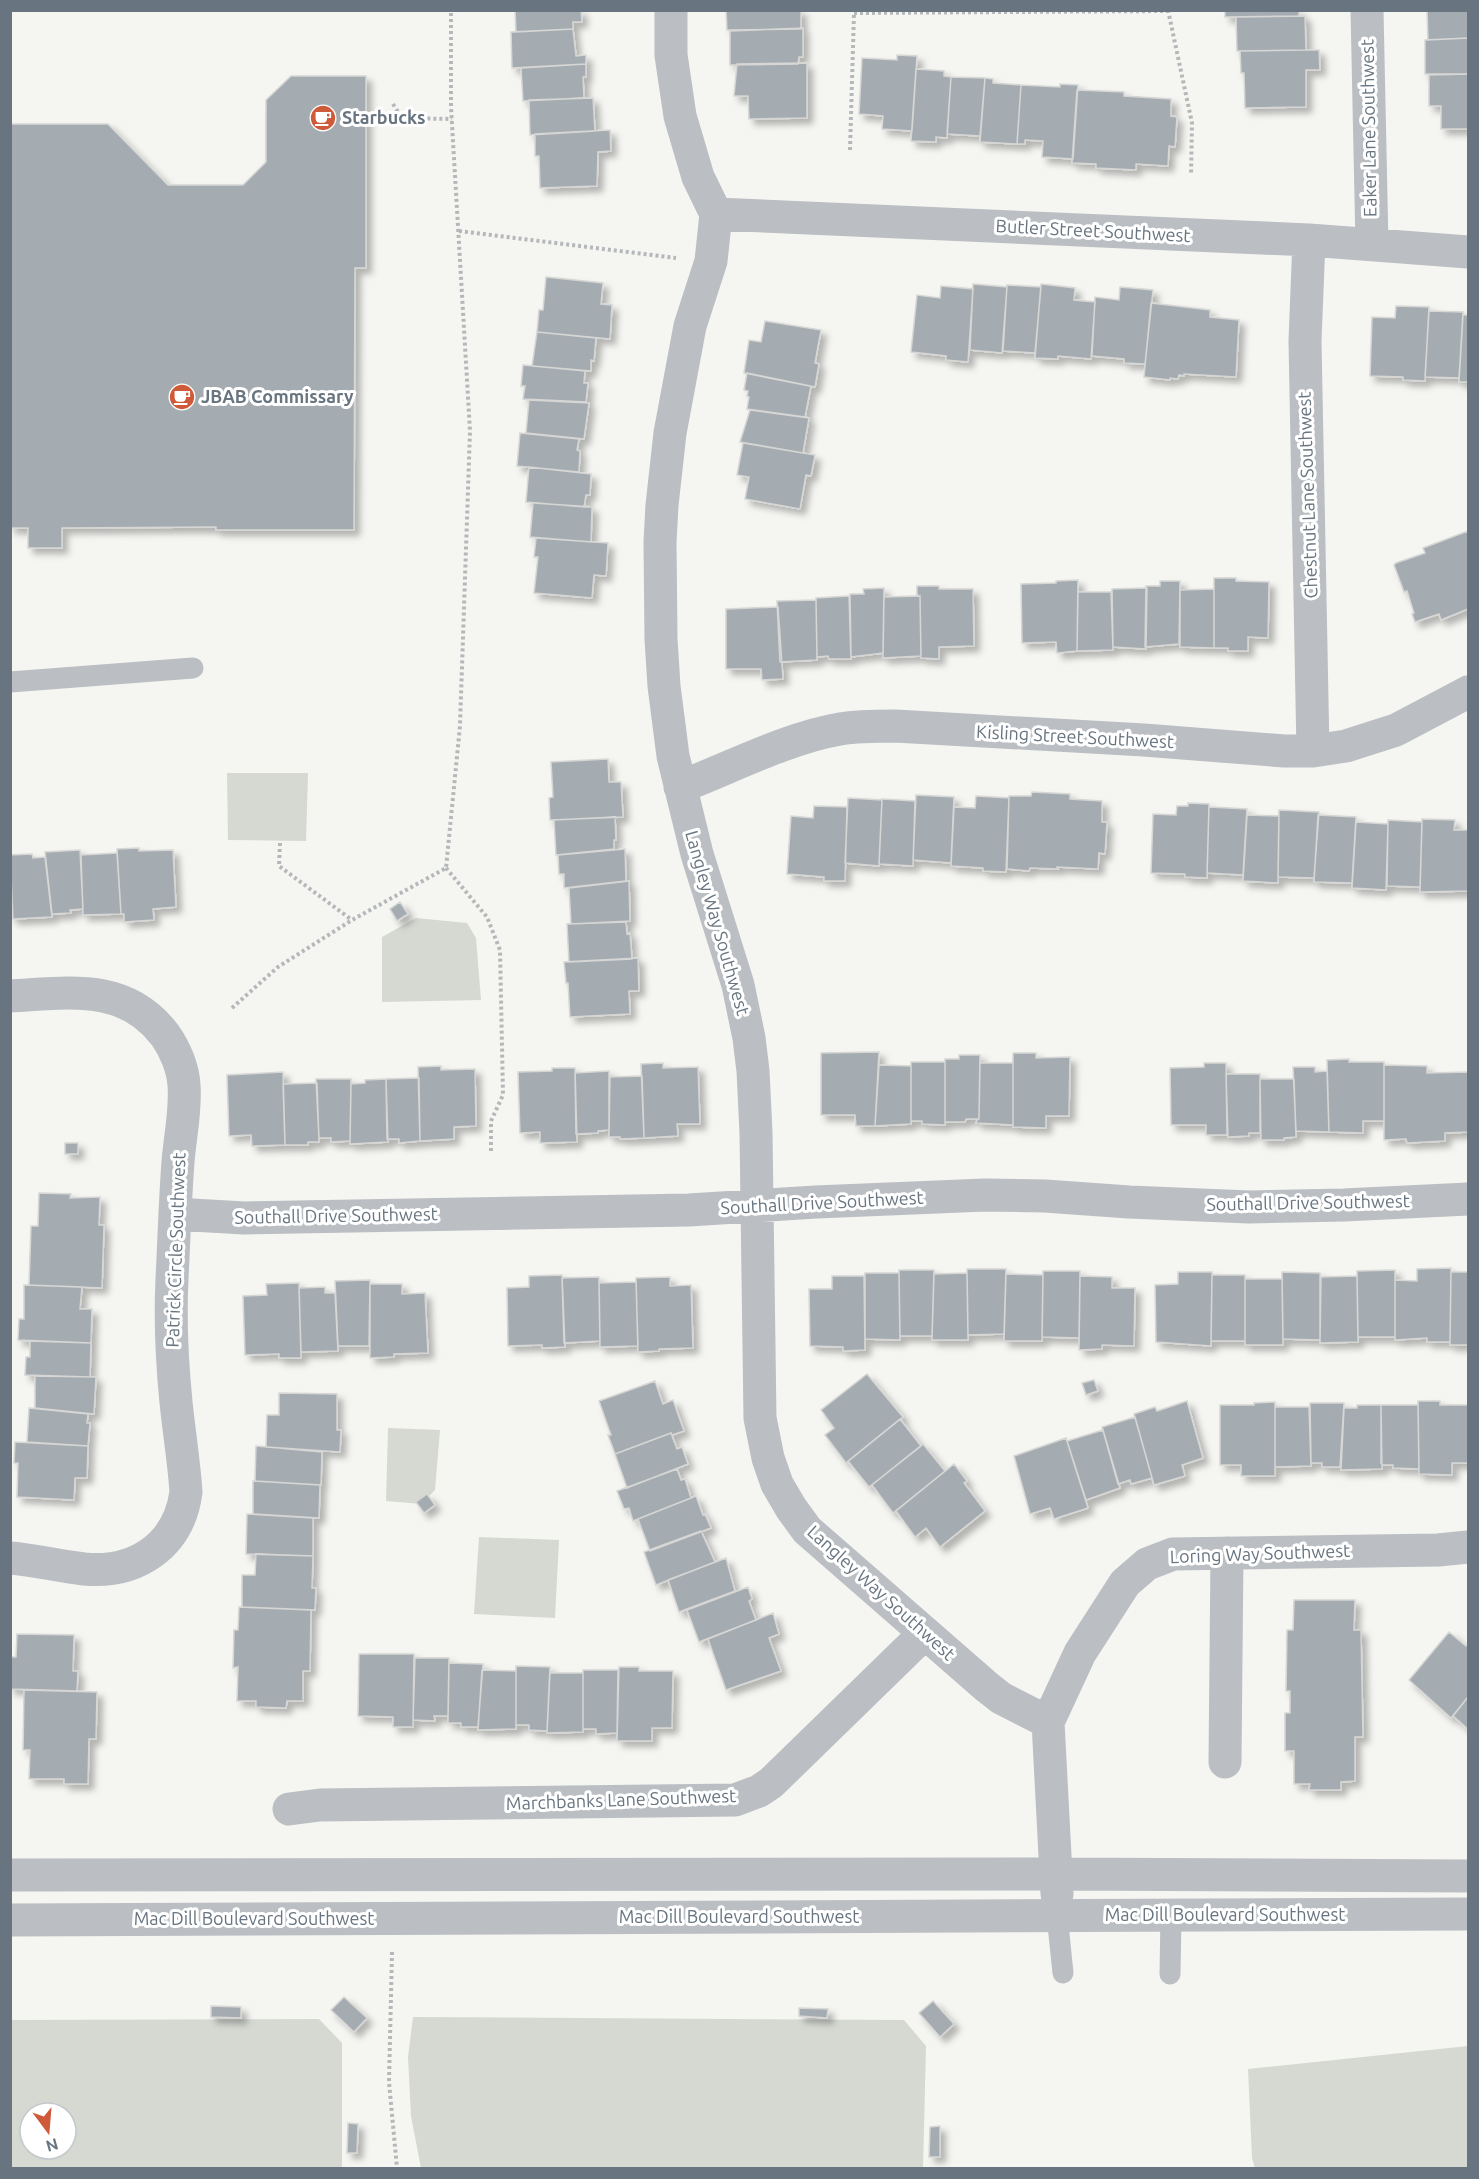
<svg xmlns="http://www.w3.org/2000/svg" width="1479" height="2179" viewBox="0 0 1479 2179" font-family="Ubuntu,sans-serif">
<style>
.green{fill:#d5d9d2;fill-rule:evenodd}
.building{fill:#a5acb1;stroke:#d6d6d5;stroke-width:1.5;filter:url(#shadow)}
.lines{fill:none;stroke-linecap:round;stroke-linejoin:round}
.path{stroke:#b5b8ba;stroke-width:4;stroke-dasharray:3 3;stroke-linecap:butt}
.lane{stroke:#bbbec2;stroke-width:21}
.street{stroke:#bbbec2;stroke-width:33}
.labels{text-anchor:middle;stroke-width:6;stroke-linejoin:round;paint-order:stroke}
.poi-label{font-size:18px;font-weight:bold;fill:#687580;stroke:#fff;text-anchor:start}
.street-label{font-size:18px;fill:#687580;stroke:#fff}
</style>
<defs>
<filter id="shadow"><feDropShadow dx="5.5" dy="5.5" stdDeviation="3" flood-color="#0004"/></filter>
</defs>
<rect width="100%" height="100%" fill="#f5f5f2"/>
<!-- green -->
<path class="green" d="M227,773H308L306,841L228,840Z
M416,918L467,923L476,938L481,1000L382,1002V937Z
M388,1428L440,1430L435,1490L421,1504L386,1501Z
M479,1537L559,1540L555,1618L474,1614Z
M413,2017L904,2020L926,2046L923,2168H421L411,2116L408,2057Z
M319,2019L342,2043V2168H11V2020ZM30,2113H66V2149H30Z
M1468,2046V2168H1255L1252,2158L1248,2069Z"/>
<!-- building -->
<path class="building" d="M515,10H581L582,22H573V29L516,32Z
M726,10H801V29L727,30Z
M1225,10H1299V16L1225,17Z
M1427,10H1468V38L1428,40Z
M1305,16L1306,50L1237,51L1236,17Z
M803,28V57H799L798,64L730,65V31Z
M573,29L576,56L586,55V64L512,68L511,32Z
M1468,38V74H1425V40Z
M1306,50H1319L1320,70H1306V107L1245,108L1244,73H1241L1240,51Z
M897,55L917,56L912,131L882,129L883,116L859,114L862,58L897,60Z
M807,63V118L749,119L748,96H734L737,64Z
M586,64V77H583L584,98L523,101L521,68Z
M916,69L944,71V76L951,77L947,138L936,137V142L911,141Z
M1468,74V129H1441V106H1429V75Z
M291,76H366V268H355L354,530H216V527L62,528V548H28V528H10V124H108L168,185H243L266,162V100Z
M951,77L985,78L980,136L947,134Z
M985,78L993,79V83L1021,85L1017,144L980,142Z
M1060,84L1078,85L1073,159L1042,157L1043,141L1025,140V144H1017L1021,85L1060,87Z
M1077,90L1124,92V96L1171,99V116L1177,117L1175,147L1169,146L1168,166L1136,164V170L1096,168V164L1072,163Z
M593,98L595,131L530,135L529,100Z
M610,130L611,151L598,152L597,186L540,188L539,156H535V134Z
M546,277L603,283L601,304L612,305L610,339L537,332L539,310H543Z
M973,284L1007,287L1002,353L970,350Z
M1041,284L1075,288L1074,300L1095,302L1091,359L1058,356V359L1035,358Z
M1007,285L1041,287L1035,353L1003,351Z
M941,286L973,289L968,362L946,360V356L911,352L917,295L940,298Z
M1120,287L1153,290L1145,364L1124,363V359L1092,356L1095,297L1119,300Z
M1151,303L1210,310V317L1239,320L1236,377L1184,374V376L1179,375L1178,379L1170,378V380L1144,377Z
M1396,306L1429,307L1425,381L1403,380V377L1370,376L1372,317L1395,318Z
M1429,311L1463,312L1459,378L1425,377Z
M1463,315H1468V382H1459Z
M765,321L821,330L815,363L819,364L815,387L744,373L749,340L761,342Z
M537,332L596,338L594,361L591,360V371L532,366Z
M523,365L585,371L584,383H588L586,402L523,399L525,386H521Z
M747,373L811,386L805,417L747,409L749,397L747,396L748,391L744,390Z
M529,400L589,403L584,439L526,433Z
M750,410L809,418L803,453L740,442Z
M520,433L579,439L577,450L580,451L579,472L517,466Z
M743,443L815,455L811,476L806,475L800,509L745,499L749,477L737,475Z
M529,467L591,474L590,495H586L584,507L526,502Z
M533,503L592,507L591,542L530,537Z
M1468,531V609L1441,620L1439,614L1415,622L1412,614L1414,613L1407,591L1404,592L1394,565L1396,563L1425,553L1423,548Z
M536,538L608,543L606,576L594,575L592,598L534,593L538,557H534Z
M1214,578H1236V581L1269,582L1268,638L1248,637V651H1228V648H1214Z
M1078,580L1077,651L1057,653L1056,642L1022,643L1021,584L1056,583V581Z
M1160,581H1180L1179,644L1145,647L1146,586H1160Z
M917,586H939V589H973L974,646L939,647V659L921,658L920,596L917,595Z
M884,588L883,653L851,657L850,594H864L863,589Z
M1147,588L1146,649L1113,647L1112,589Z
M1214,589V648L1180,647V590Z
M1078,592H1111L1113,650L1077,651Z
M849,596L851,659H829L828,656L817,657L816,598Z
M920,596L921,656L883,658L884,597Z
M816,600L817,660L780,662L777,601Z
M778,607L783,679L762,680L761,669H726V609Z
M608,759L609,782H621L623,817L550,820L549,798L553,797L551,762Z
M1032,792L1070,794V799L1102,801V822H1107L1105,854L1099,853L1098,869L1057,867L1058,869L1030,868L1029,871L1007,869L1009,796H1031Z
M916,795L954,797L951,863L913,860Z
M976,796L1009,798L1006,872L983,871V868L951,866L954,807L975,808Z
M848,798L882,800L879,866L845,863Z
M882,799L915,801L913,866L879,864Z
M1188,803L1209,804L1207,878L1185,877V874L1151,873L1153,814L1176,815L1177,806H1188Z
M814,806L847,807L845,881H824V877L787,874L791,816L813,818Z
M1209,807L1247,809L1243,875L1207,873Z
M1279,810L1319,812L1314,878L1278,877Z
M1247,815L1279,816L1278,883L1243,881Z
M1318,815L1356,817L1352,883L1314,882Z
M615,817L616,840H614V849L556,855L554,820Z
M1422,819L1455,820L1454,830H1468V891L1420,892Z
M1388,820L1422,822L1420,887L1387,886Z
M1356,822L1388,824L1386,890L1352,888Z
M139,848V851L173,850L176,907L153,909L154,920L124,922V914H121L117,849Z
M625,849L626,881L564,888V874H559L558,855Z
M80,850L83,909L70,910L71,913L52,914L45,852Z
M117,853L121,914L83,915L81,855Z
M32,854L33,858L45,857L52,917L13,919L10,855Z
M10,873L12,915H10Z
M629,881L630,921L571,924L569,888Z
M400,902L408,914L397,921L390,909Z
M626,922L627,934L630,933L632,959L569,962L567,924Z
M638,958L639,991H629L630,1014L570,1017L568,983H566L564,962Z
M879,1052L875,1126H856L855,1115H821V1053Z
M1013,1053H1036V1058L1070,1057L1069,1116H1046V1128L1013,1127Z
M959,1055H980L979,1119H966L965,1122H945V1059H959Z
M1349,1059V1062H1384V1121H1363V1133L1329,1132L1327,1060Z
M911,1062H945V1125L922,1124V1121H911Z
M663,1063V1068L698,1067L700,1124H677L678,1136L644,1138L641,1064Z
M980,1063H1013V1125L976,1123L977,1120L979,1119Z
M1204,1063H1226L1227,1135H1206V1125H1171L1170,1068L1204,1067Z
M879,1065L911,1066V1124L875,1126Z
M1384,1065L1427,1066V1073L1468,1072V1132L1445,1133V1141L1407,1143L1406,1139L1384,1140Z
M441,1066V1070L475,1069L476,1126L454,1127V1139L420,1141L418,1067Z
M1293,1067H1315V1072L1327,1071L1329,1132L1296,1131Z
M552,1068H575L577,1142L540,1143V1132L520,1133L518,1072L552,1071Z
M609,1071V1130L598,1131V1133L576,1134L575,1073Z
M283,1072L285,1145L252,1146L251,1135L229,1136L227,1075Z
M1226,1074H1260V1133H1249V1136L1228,1137Z
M642,1076L644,1138L620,1139V1137H609L610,1077Z
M419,1078L420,1141L399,1143V1139H387L386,1079Z
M316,1079H351L350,1141L331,1142V1138H319Z
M386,1079L388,1142L350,1144L351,1084L365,1083V1080Z
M1260,1079H1294L1296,1137L1284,1138V1140H1261Z
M317,1083L319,1142H308V1145H285L283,1084Z
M65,1143H78V1154H65Z
M39,1193L71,1194L70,1198L100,1197L99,1225H104L102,1288L29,1285L31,1226H38Z
M1451,1268L1450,1342H1427V1338L1395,1340V1280L1417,1281V1269Z
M967,1269H1006L1004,1334L968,1335Z
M899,1270H934L932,1336H900Z
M1395,1270V1337H1358L1357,1271Z
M1043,1271H1080L1079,1338L1042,1337Z
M1178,1272H1212L1211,1346L1156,1342L1155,1285L1178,1284Z
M1282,1272L1320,1273V1340L1283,1339Z
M1451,1272H1468V1345H1450Z
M865,1273H899L900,1340L865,1339Z
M967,1273L968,1340H932L934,1274Z
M1006,1274L1043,1275L1042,1341H1004Z
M562,1275L565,1347L542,1348V1345L508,1346L507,1288L529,1287V1276Z
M1212,1275H1245V1341H1211Z
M832,1276H864L865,1350L843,1351V1347L810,1346L809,1289H832Z
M1080,1276L1112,1277V1288H1135L1134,1346L1102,1345V1349L1079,1350Z
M1357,1276L1358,1342L1320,1343L1321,1277Z
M599,1277L600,1341L564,1343L562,1278Z
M670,1277V1286L691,1285L693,1348L659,1349V1351L638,1352L636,1278Z
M1245,1279H1282L1283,1345H1245Z
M370,1280L369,1346H338L335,1281Z
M636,1282L638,1346L600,1347L599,1283Z
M299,1283L301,1358H279V1354L245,1355L243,1296L267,1295L266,1284Z
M370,1284H402V1294L425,1293L428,1353L394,1354V1357L370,1358Z
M24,1285L82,1287L80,1309H92L91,1343L18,1340L19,1319H24Z
M325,1287V1293H335L338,1351L301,1352L299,1288Z
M30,1341L91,1343L90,1377L25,1375L26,1357H30Z
M867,1374L903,1417L846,1463L825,1435L834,1428L821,1410Z
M35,1376L96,1377L94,1414L35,1408Z
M1094,1380L1098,1391L1086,1395L1082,1383Z
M655,1381L663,1404L673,1400L684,1431L672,1435L671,1433L615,1454L608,1435H611L599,1401Z
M279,1393L337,1394V1430H341L340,1452L266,1447L267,1415H279Z
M1187,1401L1203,1458L1182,1465L1185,1476L1154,1485L1134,1414L1155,1407L1157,1411Z
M1418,1401H1440V1405H1468V1463H1452V1475L1419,1474Z
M1275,1402V1476H1241V1465H1220V1405H1254V1403Z
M1310,1403H1344L1340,1467H1322V1463H1311Z
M1357,1405H1381L1382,1469L1341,1470L1344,1408H1357Z
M1381,1405H1418L1419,1469L1393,1468V1465H1382L1381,1463Z
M1275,1407H1309L1311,1466L1275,1467Z
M29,1408L88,1414L87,1423H90L88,1446L27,1442Z
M1135,1417L1152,1478L1131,1484L1130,1480L1118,1484L1102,1427Z
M900,1419L921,1446L869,1487L848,1461Z
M1103,1430L1120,1488L1086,1500L1067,1441Z
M671,1433L677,1449L682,1447L688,1464L627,1488L615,1454Z
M1066,1438L1088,1508L1054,1519L1050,1508L1030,1514L1014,1456Z
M15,1442L88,1446L87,1478H75L74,1500L17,1497L18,1463H14Z
M923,1444L945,1471L893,1513L872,1485Z
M256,1446L322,1452L321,1485L255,1481Z
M954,1464L967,1481L964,1483L985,1511L940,1547L926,1528L915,1537L896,1511Z
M677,1469L681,1480L685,1479L691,1498L633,1521L629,1508L624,1509L617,1491Z
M253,1481L320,1485L319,1518L253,1514Z
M427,1494L435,1505L424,1513L416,1502Z
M696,1496L703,1515L705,1514L711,1528L650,1551L638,1519Z
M247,1514L313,1518V1556L246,1554Z
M701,1531L715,1562L656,1585L644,1552Z
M256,1554L313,1556L312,1588H316L315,1610L242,1607V1575H255Z
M726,1558L735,1591L679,1612L668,1580Z
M748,1587L752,1599L749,1601L756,1620L699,1642L687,1610Z
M1294,1600H1355L1354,1630H1361L1363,1737H1355V1781L1341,1782V1790H1309L1310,1784H1294V1751H1285V1713H1290V1691H1286L1287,1630H1293Z
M239,1607L311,1610L310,1671H303V1701H287L286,1708L256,1707V1701H237L238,1667L233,1668L234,1630H238Z
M773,1613L779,1634L769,1638L781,1671L726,1690L708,1639Z
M1449,1632L1466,1646L1468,1644V1697L1451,1718L1409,1680Z
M17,1634L74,1635L73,1671H78L77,1691L10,1689V1657H16Z
M359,1654H414L413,1727H393V1717L358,1716Z
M415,1658H449L448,1716H434L435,1721L413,1720Z
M449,1663L483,1664L478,1727H461V1723H448Z
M516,1666L550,1667L547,1731L529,1730V1725H516Z
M619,1667H639V1671H673L672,1728H652V1741H617Z
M482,1670L516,1671V1729L478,1730Z
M583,1670H618L617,1733L596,1734V1729H583Z
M550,1673H583V1732L547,1733Z
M24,1690L97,1692L96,1739H89L88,1784H64V1779H29L30,1750H23Z
M1468,1697V1729L1453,1716Z
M344,1997L367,2018L354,2032L331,2010Z
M933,2001L954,2024L940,2037L919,2013Z
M211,2006L241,2007V2018L211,2017Z
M799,2008L828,2009L827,2018L799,2016Z
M348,2123L358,2124L357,2153H347Z
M940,2126V2157H929L930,2127Z"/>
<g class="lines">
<!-- path -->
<path class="path" d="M1168,10L1192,123L1191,175
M854,13L1168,11
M393,104L402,118L452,119
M850,150L854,13
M459,231L676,258
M280,843L279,866L352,920
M446,868L487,917L500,950L503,1095L491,1121V1154
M232,1008L278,967L352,920L446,868L460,726L470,431L451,107V10
M392,1952L389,2082L397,2168"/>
<!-- lane -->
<path class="lane" d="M10,682L193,668
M1057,1915L1063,1973
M1170,1974L1171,1915"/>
<!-- street -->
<path class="street" d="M671,10V55L680,116L698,177L716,214L711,261L690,326L670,433L662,505L660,542L661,639L664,686L673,756L697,854L738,985L749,1038L753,1071L756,1133L760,1418L768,1458L777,1484L791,1508L807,1530L987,1687L1001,1698L1048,1722
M1367,10L1372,245
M716,214L1309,240L1468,252
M1309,240L1305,341L1313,751
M680,787C730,768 787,738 840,729C858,726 877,726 895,726L1144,740L1284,751H1313L1346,746L1396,730L1468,692
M10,996C68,993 125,982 165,1035C175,1049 183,1068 184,1085C186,1111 180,1136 178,1162C175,1201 174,1240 172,1279C170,1320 172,1362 176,1402C179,1432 184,1462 186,1492C179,1545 137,1574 84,1569C59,1566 35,1560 10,1558
M175,1214L244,1218L689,1210L816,1202L985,1195L1045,1196L1129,1202L1249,1207L1344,1205L1468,1199
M1225,1762L1227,1553
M289,1809L320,1805L735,1800L759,1791L771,1783L925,1633
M10,1875L1056,1874L1468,1876
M1057,1894L1048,1722L1080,1653L1125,1583L1147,1564L1173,1554L1438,1550L1468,1547
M10,1920L1468,1914"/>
</g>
<!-- icons -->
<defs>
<g id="cafe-disc" transform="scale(1.35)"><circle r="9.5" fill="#ce5a39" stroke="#fff"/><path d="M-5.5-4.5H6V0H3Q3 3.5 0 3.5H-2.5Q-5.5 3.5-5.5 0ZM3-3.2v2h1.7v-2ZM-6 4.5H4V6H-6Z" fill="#fff"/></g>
</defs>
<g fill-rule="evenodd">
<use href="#cafe-disc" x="323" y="118"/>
<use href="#cafe-disc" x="182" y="397"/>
</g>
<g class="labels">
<!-- poi labels -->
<g class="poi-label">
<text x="342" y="124">Starbucks</text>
<text x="201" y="403">JBAB Commissary</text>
</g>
<!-- street labels -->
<g class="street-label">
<text transform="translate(1369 128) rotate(-91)" y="6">Eaker Lane Southwest</text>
<text transform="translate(1093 231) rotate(3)" y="6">Butler Street Southwest</text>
<text transform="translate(1308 495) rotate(-92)" y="6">Chestnut Lane Southwest</text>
<text transform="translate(1075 737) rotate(3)" y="6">Kisling Street Southwest</text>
<text transform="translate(717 923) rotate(74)" y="6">Langley Way Southwest</text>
<text transform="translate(822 1203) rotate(-3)" y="6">Southall Drive Southwest</text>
<text transform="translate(1308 1203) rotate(-1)" y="6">Southall Drive Southwest</text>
<text transform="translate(336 1216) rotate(-1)" y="6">Southall Drive Southwest</text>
<text transform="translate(176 1250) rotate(-88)" y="6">Patrick Circle Southwest</text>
<text transform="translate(1260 1554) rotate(-2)" y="6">Loring Way Southwest</text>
<text transform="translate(881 1593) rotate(42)" y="6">Langley Way Southwest</text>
<text transform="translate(621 1800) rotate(-2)" y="6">Marchbanks Lane Southwest</text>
<text x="1225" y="1921">Mac Dill Boulevard Southwest</text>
<text x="739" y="1923">Mac Dill Boulevard Southwest</text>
<text x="254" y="1925">Mac Dill Boulevard Southwest</text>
</g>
</g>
<!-- border -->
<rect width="1479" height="2179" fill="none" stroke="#687580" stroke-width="24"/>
<!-- north arrow -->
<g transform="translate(48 2131) rotate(164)"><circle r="28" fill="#ffffff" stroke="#c3c8cc" stroke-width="1.5"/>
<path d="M0-4.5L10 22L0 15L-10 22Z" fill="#ce5a39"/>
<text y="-9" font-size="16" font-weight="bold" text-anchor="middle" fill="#687580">N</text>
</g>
</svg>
